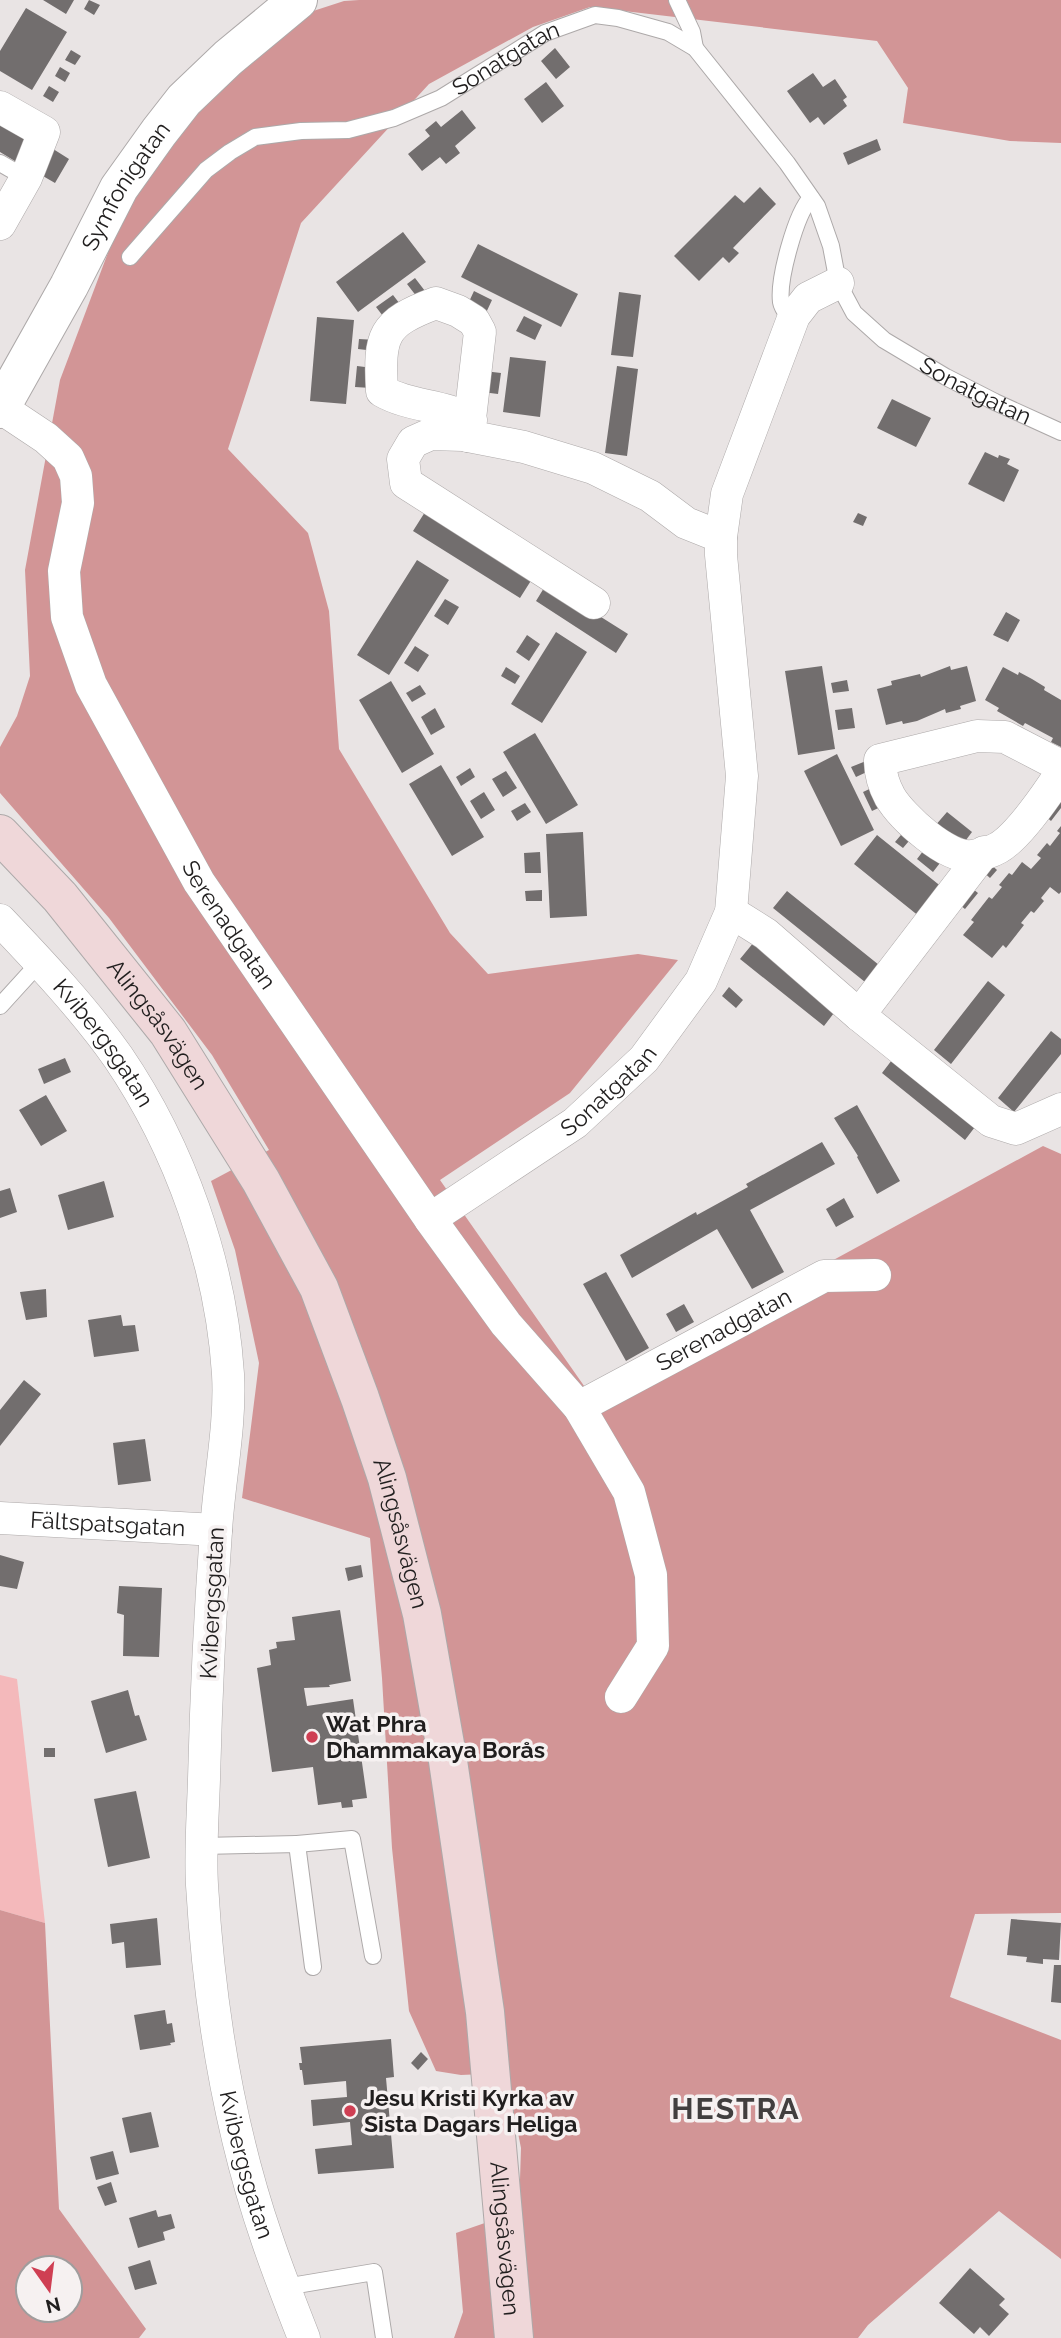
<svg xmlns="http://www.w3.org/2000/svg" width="1061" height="2338" viewBox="0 0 1061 2338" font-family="Raleway,sans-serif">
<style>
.green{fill:#f4b9bb}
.forest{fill:#d29596;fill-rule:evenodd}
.building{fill:#726e6e}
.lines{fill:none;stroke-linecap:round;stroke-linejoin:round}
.service-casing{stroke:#ada9a9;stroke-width:18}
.minor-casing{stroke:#ada9a9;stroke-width:33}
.tertiary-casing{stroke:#ada9a9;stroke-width:40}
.secondary-casing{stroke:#ada9a9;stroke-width:40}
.service{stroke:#fff;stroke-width:16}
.minor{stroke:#fff;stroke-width:32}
.tertiary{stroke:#fff;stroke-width:38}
.secondary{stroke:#efd7d9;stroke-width:38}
.poi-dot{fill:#cf3f53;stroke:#f6f1f1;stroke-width:2.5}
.labels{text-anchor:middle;stroke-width:7;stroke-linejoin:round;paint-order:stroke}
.street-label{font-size:23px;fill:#201e1e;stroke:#f6f1f1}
.poi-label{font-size:23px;font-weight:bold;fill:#201e1e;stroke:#f6f1f1;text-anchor:start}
.district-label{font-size:30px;font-weight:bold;letter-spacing:2px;fill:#423f3f;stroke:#f6f1f1}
</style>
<rect width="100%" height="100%" fill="#e9e4e4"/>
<!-- green -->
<path class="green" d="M0,1675L17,1679L45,1923L0,1910Z"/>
<!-- forest -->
<path class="forest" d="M359,0H1061V143L1010,141L903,123L908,88L877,41L590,7L533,27L429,84L301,223L228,449L308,533L329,611L339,749L450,933L488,974L638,954L678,960L570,1093L440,1180L589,1393L1043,1146L1061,1154V1913L975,1914L950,1997L1061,2040V2259L999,2211L868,2325L858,2338H454L463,2312L456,2233L519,2211L521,2148L506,2073L461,2075L436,2071L409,2011L392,1848L382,1678L370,1538L242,1498L259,1363L235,1250L211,1181L269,1150L212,1055L109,918L0,793V747L17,716L30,676L25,570L60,380L126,205L224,79L304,14L344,1Z
M0,1910L45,1923L59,2209L146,2329L139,2338H0ZM70,2268V2310H28V2268Z"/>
<!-- building -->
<path class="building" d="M43,0H74L66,14Z
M89,0L100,5L94,15L84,9Z
M26,8L67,32L32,90L0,71V51Z
M555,48L570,67L556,79L541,61Z
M71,50L81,56L75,65L65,60Z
M60,67L70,73L65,82L55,76Z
M813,73L823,87L835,79L847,97L843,100L847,106L824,125L818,117L810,123L787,91Z
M546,82L564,106L542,123L524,99Z
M49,86L59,92L53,102L43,96Z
M462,110L476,128L455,146L460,153L446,164L440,157L422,171L408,154L430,136L425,130L436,121L441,127Z
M0,118L33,137L18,163L0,152Z
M877,139L881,150L848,165L843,153Z
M50,147L69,159L55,183L36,172Z
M760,187L776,204L733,248L739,253L729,263L723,257L699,281L674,256L735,195L744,203Z
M403,232L426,262L358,312L336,282Z
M478,244L578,294L561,327L461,277Z
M415,278L425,291L417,297L407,284Z
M474,291L492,300L485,315L467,306Z
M619,292L641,295L633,357L611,355Z
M393,295L403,308L386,320L376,307Z
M524,316L542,325L535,340L516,331Z
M317,317L354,320L346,404L310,401Z
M359,339L376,340L375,351L358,349Z
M510,357L546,361L540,417L503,412Z
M357,366L373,368L371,388L355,387Z
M617,366L638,369L627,456L605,453Z
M484,371L501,373L498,394L482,392Z
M892,399L931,418L916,447L877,428Z
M985,452L998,458L999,455L1010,459L1007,464L1019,470L1004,502L968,484Z
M425,512L532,579L520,598L413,531Z
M858,513L867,517L863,526L853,522Z
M417,560L449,580L389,675L357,655Z
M547,583L628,634L616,653L536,601Z
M445,599L459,607L448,625L434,616Z
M1006,612L1020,620L1008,642L993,635Z
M556,632L587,652L542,723L511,704Z
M527,635L540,644L529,661L516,652Z
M415,646L429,655L418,672L404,663Z
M822,666L835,749L798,755L785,671Z
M950,666L951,670L967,666L976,701L960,706L961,709L946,713L945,709L917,721L903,724L902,721L886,725L877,689L892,685L891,681L920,674L921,677Z
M506,667L520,676L515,684L501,676Z
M1003,667L1018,675L1019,672L1032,679L1045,687L1044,690L1061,700V747L1051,742L1053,738L1025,723L1023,726L997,711L999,708L985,700Z
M847,680L849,691L833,693L831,683Z
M391,681L434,754L402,773L359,700Z
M420,685L426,694L412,702L406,693Z
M435,708L445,727L431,735L421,717Z
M852,708L855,728L838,730L835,710Z
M535,733L578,805L546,824L503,752Z
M837,754L874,830L841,846L804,771Z
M866,761L871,770L856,777L851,767Z
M441,765L484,837L452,856L409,784Z
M470,768L475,777L461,786L456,777Z
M506,771L517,788L503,797L492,779Z
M878,785L887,804L872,811L863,792Z
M484,792L495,810L481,819L470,801Z
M1055,798L1061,802V808L1051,821L1042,813Z
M525,803L531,812L517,821L511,811Z
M947,812L972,832L960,848L934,827Z
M1061,826V892L1059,894L1050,887L1041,898L1044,901L1034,913L1031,911L1021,923L1024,925L1006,948L1003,945L992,958L963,935L974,922L971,920L989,897L992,899L1002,887L999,885L1009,873L1012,875L1022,862L1031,869L1041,858L1037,855L1047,843L1050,846L1060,833L1057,831Z
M906,829L914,835L903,848L895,842Z
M583,832L587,916L550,918L546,834Z
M877,835L943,888L920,917L854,864Z
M927,846L943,859L933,872L917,859Z
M540,852L541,873H525L524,853Z
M988,862L997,870L990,878L981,870Z
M969,886L978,893L965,909L956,902Z
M542,890V901H526L525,891Z
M787,891L879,965L865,982L773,908Z
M754,942L837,1009L824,1026L740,959Z
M988,981L1005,995L951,1064L934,1050Z
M729,987L743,1000L736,1008L722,996Z
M1051,1031L1061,1039V1054L1014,1112L998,1098Z
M895,1056L978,1123L965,1140L882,1073Z
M65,1058L71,1072L44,1084L38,1069Z
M46,1095L67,1131L41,1146L19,1110Z
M857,1105L900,1181L877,1194L857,1157L858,1156L834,1118Z
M822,1142L835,1164L750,1210L784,1272L752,1289L717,1229L632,1278L620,1255L696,1212L697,1215L748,1187L746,1184Z
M104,1181L114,1217L68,1230L58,1195Z
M10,1188L17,1212L0,1218V1191Z
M844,1198L854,1217L836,1227L826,1209Z
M606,1272L649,1348L626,1361L583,1284Z
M46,1289L47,1317L26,1320L20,1292Z
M684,1304L694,1322L676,1332L666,1314Z
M121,1315L123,1326L135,1325L139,1351L94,1357L88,1320Z
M24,1380L41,1394L0,1446V1410Z
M145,1439L151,1481L118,1485L113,1443Z
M0,1555L24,1562L17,1589L0,1586Z
M361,1565L363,1577L348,1581L345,1568Z
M119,1586L162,1588L159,1657L123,1656L124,1615L117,1613Z
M340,1610L351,1681L329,1685L330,1687L304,1688L307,1706L353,1699L367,1798L352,1800L353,1807L342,1808L341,1802L318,1805L313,1767L272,1772L257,1668L271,1665L269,1650L277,1648L276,1642L295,1640L292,1617Z
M128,1690L135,1716L139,1715L147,1740L106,1753L91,1701Z
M44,1748H55V1757H44Z
M136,1791L150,1858L108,1867L94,1799Z
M157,1918L161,1965L126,1968L124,1942L112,1944L110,1924Z
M1011,1919L1061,1923L1059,1960L1043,1959V1964L1026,1962L1027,1957L1007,1955Z
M1054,1965H1061V2003L1051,2002Z
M165,2010L167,2024L172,2023L175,2042L170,2043L171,2045L140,2050L134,2015Z
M391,2039L394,2077L386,2078L394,2168L318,2174L315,2149L352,2145L350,2122L313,2126L311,2100L347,2097L346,2081L304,2085L302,2070H300L299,2063H302L300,2047Z
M421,2052L428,2059L418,2070L411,2063Z
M151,2112L159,2147L130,2153L122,2118Z
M113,2151L119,2174L96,2180L90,2157Z
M111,2182L117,2202L105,2206L97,2187Z
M156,2210L158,2217L171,2214L175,2228L163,2232L165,2240L138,2248L129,2218Z
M150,2260L157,2284L135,2290L128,2267Z
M970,2268L1005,2299L999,2305L1009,2314L989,2336L980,2327L974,2334L939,2303Z"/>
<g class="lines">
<!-- service casing -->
<g class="service-casing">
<g id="service">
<path d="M677,0L692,32L695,48"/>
<path d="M0,163L26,178"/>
<path id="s1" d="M130,257L206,170L230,152L255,137L301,131L348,130L394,118L441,98L545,33L595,15L618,18L668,32L695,48L787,163L817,206L831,246L838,283L854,313L884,340L946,377L995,402L1061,432"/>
<path d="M792,321C788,315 782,309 781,302C778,279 796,213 811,198"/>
<path d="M0,1006L40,962"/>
<path d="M297,1844L352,1839L373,1956"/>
<path d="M203,1846L297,1844L313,1967"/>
<path d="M285,2287L374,2272L384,2338"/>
</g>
</g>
<!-- minor casing -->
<g class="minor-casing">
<g id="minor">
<path d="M0,107L44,132L26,178L0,224"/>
<path id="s2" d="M1,408L46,438L68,458L76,476L78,503L64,571L67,617L91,685L199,882L430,1219L506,1324L579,1407L629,1492L651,1575L653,1646L621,1697"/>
<path d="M468,436L480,332L474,321L458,311L436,303C382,323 379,335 382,391C410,407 442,404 471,420"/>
<path d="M594,603L406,483L403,459L413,442L431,434L463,435L524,447L593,468L650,496L686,523L721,537"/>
<path d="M1061,766L1005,737L977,736L880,760C880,772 884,786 890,797C902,817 947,859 972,856C979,855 991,852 998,848C1018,837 1048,793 1061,773"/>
<path d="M731,912L766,934L859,1015L991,1121L1016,1129L1061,1109"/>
<path id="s3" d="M0,920C40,962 85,1010 118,1057C180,1148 221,1264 228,1374C231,1424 219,1480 216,1531C210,1614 206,1697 204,1779C203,1814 200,1850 202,1885C209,2004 228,2126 267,2239C278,2272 291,2305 304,2338"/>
<path d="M859,1015L984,852"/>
<path id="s4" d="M430,1219L575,1123L644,1059L701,981L731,912L742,776L721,555V537L727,494L794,316L808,298L838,283"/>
<path id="s5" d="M579,1407L824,1276L875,1275"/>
<path id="s6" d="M0,1518L216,1530"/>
</g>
</g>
<!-- tertiary casing -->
<g class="tertiary-casing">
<g id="tertiary">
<path id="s7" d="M0,409L69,286L119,188L159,132L184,100L228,58L298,0"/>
</g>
</g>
<!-- secondary casing -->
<g class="secondary-casing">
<g id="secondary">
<path id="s8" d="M0,834L60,897L168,1032L261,1181L319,1288L360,1398L387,1478L422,1614L448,1761L485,2012L514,2338"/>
</g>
</g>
<!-- service -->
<use href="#service" class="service"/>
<!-- minor -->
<use href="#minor" class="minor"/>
<!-- tertiary -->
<use href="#tertiary" class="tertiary"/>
<!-- secondary -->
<use href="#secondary" class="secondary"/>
</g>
<!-- markers -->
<g class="poi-dot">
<circle cx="312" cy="1737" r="7"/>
<circle cx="350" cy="2111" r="7"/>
</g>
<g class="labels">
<!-- street labels -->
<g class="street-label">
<text dy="8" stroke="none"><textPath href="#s1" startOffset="443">Sonatgatan</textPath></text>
<text dy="8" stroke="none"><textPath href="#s7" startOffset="256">Symfonigatan</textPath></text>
<text dy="8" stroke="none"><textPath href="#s1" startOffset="1108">Sonatgatan</textPath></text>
<text dy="8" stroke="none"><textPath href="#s2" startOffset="595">Serenadgatan</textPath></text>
<text dy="8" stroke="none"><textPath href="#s8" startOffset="248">Alingsåsvägen</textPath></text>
<text dy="8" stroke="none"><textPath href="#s3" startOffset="161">Kvibergsgatan</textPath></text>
<text dy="8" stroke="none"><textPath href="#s4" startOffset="220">Sonatgatan</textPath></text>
<text dy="8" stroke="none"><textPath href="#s5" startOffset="164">Serenadgatan</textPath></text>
<text dy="8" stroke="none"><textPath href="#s6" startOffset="108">Fältspatsgatan</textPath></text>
<text dy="8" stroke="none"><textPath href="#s8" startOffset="816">Alingsåsvägen</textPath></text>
<text transform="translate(212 1603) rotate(-87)" y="8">Kvibergsgatan</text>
<text dy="8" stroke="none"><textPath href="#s3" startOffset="1316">Kvibergsgatan</textPath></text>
<text dy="8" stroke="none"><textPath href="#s8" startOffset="1530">Alingsåsvägen</textPath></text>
</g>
<!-- poi labels -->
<g class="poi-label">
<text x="326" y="1732">Wat Phra<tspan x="326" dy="26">Dhammakaya Borås</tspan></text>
<text x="364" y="2106">Jesu Kristi Kyrka av<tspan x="364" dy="26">Sista Dagars Heliga</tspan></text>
</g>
<!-- district labels -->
<g class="district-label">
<text x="736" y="2119">HESTRA</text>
</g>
</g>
<!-- north arrow -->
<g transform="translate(49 2289) rotate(166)"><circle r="33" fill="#f6f1f1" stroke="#a09d9d" stroke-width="2"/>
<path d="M0-5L12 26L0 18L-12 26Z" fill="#cf3f53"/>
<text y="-10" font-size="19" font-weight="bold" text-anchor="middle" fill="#201e1e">N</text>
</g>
</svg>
